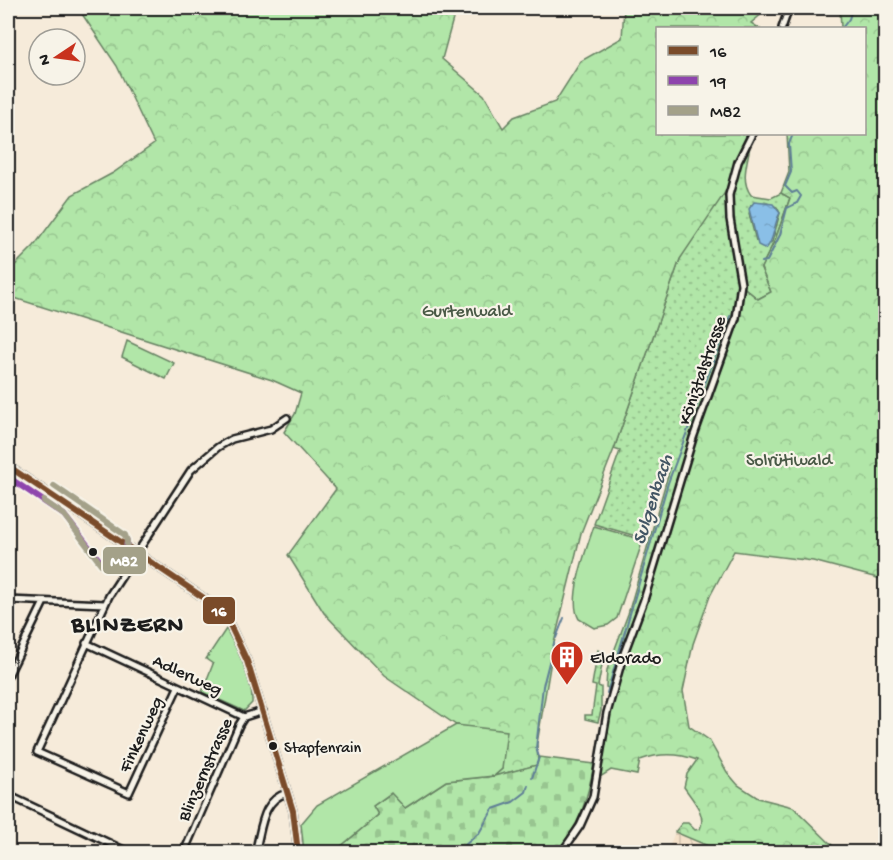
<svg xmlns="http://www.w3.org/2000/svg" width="893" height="860" viewBox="0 0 893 860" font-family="'Gochi Hand',sans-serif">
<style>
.industrial{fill:url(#industrial-grid)}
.grass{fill:url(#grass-dots);stroke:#668162;stroke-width:1.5;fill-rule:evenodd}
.forest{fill:url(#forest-crowns);stroke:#668162;stroke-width:1.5}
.cemetery{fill:url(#cemetery-stones);stroke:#668162;stroke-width:1.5}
.green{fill:#b1e6a8;stroke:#668162;stroke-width:1.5}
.water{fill:url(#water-ripples);stroke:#5e7e96;stroke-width:1.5}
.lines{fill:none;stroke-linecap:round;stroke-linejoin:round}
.stream{stroke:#5e7e96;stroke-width:2}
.street-casing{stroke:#1c1c1c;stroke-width:10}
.street{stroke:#f7f3e8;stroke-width:5}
.bus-1-casing{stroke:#f7f3e8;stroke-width:10}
.bus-2-casing{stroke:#f7f3e8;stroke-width:10}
.bus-3-casing{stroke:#f7f3e8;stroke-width:10}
.bus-1{stroke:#7a4b2a;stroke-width:6}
.bus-2{stroke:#8e44ad;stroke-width:6}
.bus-3{stroke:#a4a189;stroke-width:6}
.bus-dot{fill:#1c1c1c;stroke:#f7f3e8;stroke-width:2}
.labels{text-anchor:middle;stroke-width:4.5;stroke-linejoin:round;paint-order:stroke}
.bus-label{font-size:16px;fill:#1c1c1c;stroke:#f7f3e8;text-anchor:start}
.park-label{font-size:18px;fill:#495946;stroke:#f7f3e8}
.street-label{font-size:18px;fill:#1c1c1c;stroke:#f7f3e8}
.poi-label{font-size:18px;fill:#1c1c1c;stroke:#f7f3e8;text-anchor:start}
.water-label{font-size:20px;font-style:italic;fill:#425563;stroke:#f7f3e8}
.district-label{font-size:24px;font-weight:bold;letter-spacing:1.5px;fill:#1c1c1c;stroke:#f7f3e8}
.line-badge{stroke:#f7f3e8;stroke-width:2}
.badge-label{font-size:16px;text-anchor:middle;font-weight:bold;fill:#fff}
</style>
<defs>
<pattern id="industrial-grid" width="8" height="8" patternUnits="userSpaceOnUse" patternTransform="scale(1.5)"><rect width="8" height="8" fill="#f4e1c9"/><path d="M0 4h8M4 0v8" fill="none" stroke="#d1c0ac"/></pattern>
<pattern id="grass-dots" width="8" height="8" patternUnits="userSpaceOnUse" patternTransform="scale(1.5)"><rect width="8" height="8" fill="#b1e6a8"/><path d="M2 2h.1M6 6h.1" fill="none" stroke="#98c590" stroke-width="1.8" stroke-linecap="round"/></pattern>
<pattern id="forest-crowns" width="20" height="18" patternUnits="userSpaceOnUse" patternTransform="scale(1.5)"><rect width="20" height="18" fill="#b1e6a8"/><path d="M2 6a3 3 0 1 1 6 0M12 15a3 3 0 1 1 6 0" fill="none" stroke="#98c590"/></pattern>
<pattern id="cemetery-stones" width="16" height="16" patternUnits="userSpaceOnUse" patternTransform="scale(1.5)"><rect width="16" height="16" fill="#b1e6a8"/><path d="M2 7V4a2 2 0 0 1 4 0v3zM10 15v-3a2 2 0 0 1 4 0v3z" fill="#98c590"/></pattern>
<pattern id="water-ripples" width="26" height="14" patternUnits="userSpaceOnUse" patternTransform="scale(1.5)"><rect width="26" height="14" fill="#8abfe7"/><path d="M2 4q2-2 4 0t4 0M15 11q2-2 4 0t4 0" fill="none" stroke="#76a4c6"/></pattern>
</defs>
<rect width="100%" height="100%" fill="#f6ebda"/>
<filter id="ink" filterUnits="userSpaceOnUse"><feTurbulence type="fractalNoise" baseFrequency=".0167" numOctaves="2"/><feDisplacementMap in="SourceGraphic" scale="12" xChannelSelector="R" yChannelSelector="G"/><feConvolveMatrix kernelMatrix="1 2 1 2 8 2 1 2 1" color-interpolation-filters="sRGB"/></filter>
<g filter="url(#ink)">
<!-- industrial -->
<path class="industrial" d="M675,832L701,844L722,852H667Z"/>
<!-- grass -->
<path class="grass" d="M751,136C751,155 738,178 751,195L771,198L781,193L790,198L775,240L761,268L771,292L758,299L742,286L739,304L663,536L648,602L631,632L614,691L606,687L607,670L628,614L670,468L665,467L643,538L594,524L620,451L614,449L680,259ZM767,203L777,207L780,213L772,242L756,241L749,214L751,205Z
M598,650L604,654L598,686L601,687V711L598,722L585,719V715H592L596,686L592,685Z"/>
<!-- forest -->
<path class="forest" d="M78,8H456L442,59L484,95L503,128L514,117L555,102L581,61L622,38L624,8H769L751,23L759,28H658V134H752L724,194L680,259L614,449L581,533L554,643L537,744L538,765L494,776L502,769L459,725H456L384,676L324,613L288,555L336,489L284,432L295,414L301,393L272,380L8,296V272L34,246L72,195L113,173L154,144L117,66Z
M840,8H885V580L813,561L734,551L710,596L693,644L683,691L689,726L709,740L727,772L738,785L758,798L793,807L839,852H722L675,832L682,823H688L695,830L700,829C707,814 692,799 684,787L687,774L697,760C678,753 659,753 640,760L637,775L611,770L600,777L614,691L631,632L648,602L663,536L693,438L736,317L741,285L758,299L771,292L761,268L775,240L790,198L781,193L789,172L787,134H864V28H841Z"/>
<!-- cemetery -->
<path class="cemetery" d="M539,757L594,764C588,797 580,827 556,852H334L378,815L373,806L392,793L405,808L446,781L494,776L537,765Z"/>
<!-- green -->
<path class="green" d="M127,341L174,363L166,379L122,357Z
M594,526L643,540L617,618L608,625L594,628L579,619C567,599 587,547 594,526Z
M226,629C237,649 253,679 252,703L244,711L202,692L213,664L206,659Z
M456,725L507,731L502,769L494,776L446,781L405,808L391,793L373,806L378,815L334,852H304L301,824L317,805Z"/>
<!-- water -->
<path class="water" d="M754,202L773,204L780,213C773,225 775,239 766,249L758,245L749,209Z"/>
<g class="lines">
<!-- stream -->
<path class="stream" d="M836,8L835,10L837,12L852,9L849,19L842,28
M761,262L767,261L780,235L787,208L797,203L801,196L797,191L792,193L785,186L791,172L789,144L793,134
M556,638L564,618
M607,693L668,483L730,316
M532,778L539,757L536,748L543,686L554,643
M526,792L528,785
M457,852L479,833L493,809L513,802L526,792"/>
<!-- street casing -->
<g class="street-casing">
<path id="street" d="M782,28L789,8
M8,466L201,596L217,608L230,625L247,661L293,811L298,852
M8,600L105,604
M86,643L244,717
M8,676L44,602
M178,687L129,793L37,752L109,596L191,470L218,447L232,439L271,429L287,418
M885,747H886
M12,797L128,852
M184,852L239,725L244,717L263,711
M255,852C262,830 261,800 287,793
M562,852L580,826L593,797L607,713L623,656L644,600L693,438L736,318L741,284L730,219L729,195L738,162L752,134"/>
</g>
<!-- street -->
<use href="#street" class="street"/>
<!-- bus-1 casing -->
<g class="bus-1-casing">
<path id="bus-1" d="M8,466L201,596L217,608L230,625L247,661L293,811L298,852"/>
</g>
<!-- bus-2 casing -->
<g class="bus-2-casing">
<path id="bus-2" d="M8,477L64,515L104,566L110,567L124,561L127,541"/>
</g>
<!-- bus-3 casing -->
<g class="bus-3-casing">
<path id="bus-3" d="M44,501L64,515L101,564L115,568L125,560L127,541L125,535L54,486"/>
</g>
<!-- bus-1 -->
<use href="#bus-1" class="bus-1"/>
<!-- bus-2 -->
<use href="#bus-2" class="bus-2"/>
<!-- bus-3 -->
<use href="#bus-3" class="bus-3"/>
</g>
</g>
<!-- icons -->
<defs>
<g id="building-pin" transform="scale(1.725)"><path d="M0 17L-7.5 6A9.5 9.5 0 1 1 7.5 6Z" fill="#c8321e" stroke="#f7f3e8"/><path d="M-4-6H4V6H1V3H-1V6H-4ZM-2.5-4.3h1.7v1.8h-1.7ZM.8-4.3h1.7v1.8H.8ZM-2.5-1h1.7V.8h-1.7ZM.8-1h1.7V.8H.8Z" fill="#fff"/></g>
</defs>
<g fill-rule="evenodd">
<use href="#building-pin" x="567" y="657"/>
</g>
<!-- markers -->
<g class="bus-dot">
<circle cx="93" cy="552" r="5"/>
<circle cx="273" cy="746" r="5"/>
</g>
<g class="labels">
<!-- bus labels -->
<g class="bus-label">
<text x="284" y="752">Stapfenrain</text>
</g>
<!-- park labels -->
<g class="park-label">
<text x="467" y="316">Gurtenwald</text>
<text x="789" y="465">Solrütiwald</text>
</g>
<!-- street labels -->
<g class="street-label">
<text transform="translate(701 370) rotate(-71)" y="6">Köniztalstrasse</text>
<text transform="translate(188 674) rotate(25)" y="6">Adlerweg</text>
<text transform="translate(140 734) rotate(-65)" y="6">Finkenweg</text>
<text transform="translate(204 769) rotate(-66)" y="6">Blinzernstrasse</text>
</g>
<!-- poi labels -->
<g class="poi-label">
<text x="590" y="663">Eldorado</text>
</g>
<!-- water labels -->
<g class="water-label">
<text transform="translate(651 499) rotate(-72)" y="7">Sulgenbach</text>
</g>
<!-- district labels -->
<g class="district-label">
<text x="128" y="631">BLINZERN</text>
</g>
</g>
<g class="line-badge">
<rect x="102" y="546" width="45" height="29" rx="6" fill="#a4a189"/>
<rect x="202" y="596" width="34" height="29" rx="6" fill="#7a4b2a"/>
</g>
<g class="badge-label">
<text x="124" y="566">M82</text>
<text x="219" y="616">16</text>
</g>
<!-- margin -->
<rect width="893" height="860" fill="none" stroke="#f7f3e8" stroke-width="30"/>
<rect x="15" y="15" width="863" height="830" fill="none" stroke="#1c1c1c" stroke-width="2" filter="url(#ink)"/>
<!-- legend -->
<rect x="656" y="27" width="210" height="108" fill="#f7f3e8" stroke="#9f9d96" stroke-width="1.5"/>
<rect x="668" y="46" width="30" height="9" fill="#7a4b2a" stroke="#9f9d96" stroke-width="1.5"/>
<text x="710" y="57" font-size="18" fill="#1c1c1c">16</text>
<rect x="668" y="76" width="30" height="9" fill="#8e44ad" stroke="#9f9d96" stroke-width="1.5"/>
<text x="710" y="87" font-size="18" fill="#1c1c1c">19</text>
<rect x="668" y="106" width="30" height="9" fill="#a4a189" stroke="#9f9d96" stroke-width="1.5"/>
<text x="710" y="117" font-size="18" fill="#1c1c1c">M82</text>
<!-- north arrow -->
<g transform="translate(57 57) rotate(257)"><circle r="28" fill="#f7f3e8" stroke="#9f9d96" stroke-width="1.5"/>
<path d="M0-4.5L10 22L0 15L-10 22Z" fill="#c8321e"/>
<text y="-9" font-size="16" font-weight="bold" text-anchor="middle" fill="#1c1c1c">N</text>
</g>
</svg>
